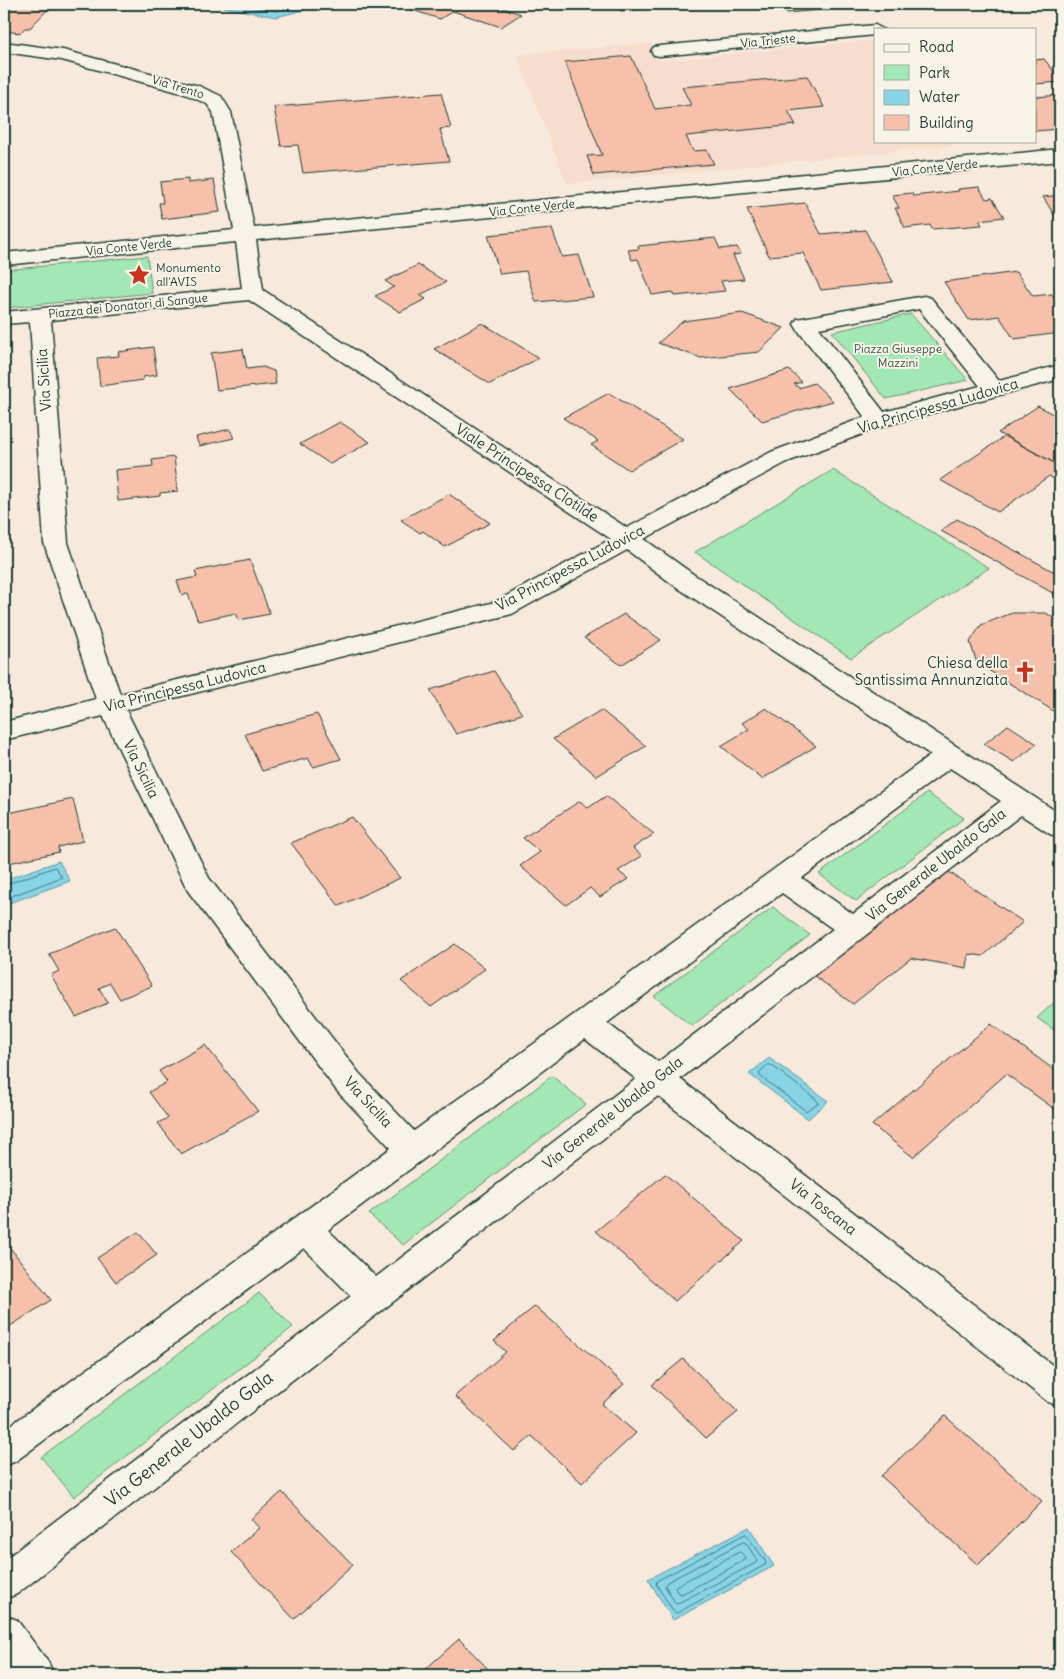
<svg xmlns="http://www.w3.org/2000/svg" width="1064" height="1679" viewBox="0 0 1064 1679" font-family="Delius,sans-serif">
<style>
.built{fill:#f7ddcd}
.green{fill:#a3e8b4;stroke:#619274}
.water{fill:#87d4e6;stroke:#5d989f}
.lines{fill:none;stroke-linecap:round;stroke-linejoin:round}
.shore{stroke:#49797b;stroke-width:1}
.building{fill:#f7c0ab;stroke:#1f3d34}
.minor-casing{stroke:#1f3d34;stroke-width:3}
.minor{fill:#f7f3e8;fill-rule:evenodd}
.labels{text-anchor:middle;stroke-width:4;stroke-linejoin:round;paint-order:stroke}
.far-street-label{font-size:12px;fill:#1f3d34;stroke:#f7f3e8}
.far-poi-label{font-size:12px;fill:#1f3d34;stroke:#f7f3e8;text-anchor:start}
.far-park-label{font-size:12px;fill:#335747;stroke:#f7f3e8}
.street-label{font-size:15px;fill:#1f3d34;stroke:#f7f3e8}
.poi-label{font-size:15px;fill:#1f3d34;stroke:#f7f3e8;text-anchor:end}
.near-street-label{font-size:18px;fill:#1f3d34;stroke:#f7f3e8}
</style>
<rect width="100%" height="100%" fill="#f7e9dc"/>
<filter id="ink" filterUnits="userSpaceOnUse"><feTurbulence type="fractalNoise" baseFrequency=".02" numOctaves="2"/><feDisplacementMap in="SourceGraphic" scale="10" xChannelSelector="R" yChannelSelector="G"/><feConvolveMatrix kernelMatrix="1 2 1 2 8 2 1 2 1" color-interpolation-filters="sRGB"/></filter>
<g filter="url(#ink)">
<!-- built -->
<path class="built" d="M875,40V141H972L973,143L567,184L517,55L651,43L660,61Z"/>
<!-- green -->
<path class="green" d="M147,256L152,293L4,308V270Z
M911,314L968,380L886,399L832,332Z
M833,470L989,568L851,658L695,552Z
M927,793L964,818L856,901L819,874Z
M773,907L810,935L692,1026L654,996Z
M1060,997V1034L1037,1018Z
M552,1076L586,1104L403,1245L369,1214Z
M259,1293L293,1327L74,1497L41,1457Z"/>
<!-- water -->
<path class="water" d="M209,4H328L276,17Z
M59,861L70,881L4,905V880Z
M769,1058L828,1101L808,1119L749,1074Z
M749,1527L774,1566L673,1620L648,1579Z"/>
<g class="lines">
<!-- shore -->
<path class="shore" d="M236,4L276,11L307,4
M4,885L55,867L62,877L4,899
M768,1065H771L817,1100L818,1103L806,1111L760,1076L759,1073Z
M746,1534L766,1562L765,1565L677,1613L674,1612L656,1584L657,1581Z
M743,1542L746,1543L757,1560L756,1563L676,1604L665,1586L666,1583Z
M740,1552L746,1557L745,1560L682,1594L678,1593L675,1588L676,1586Z"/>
</g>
<!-- building -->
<path class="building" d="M10,4H19L49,8L30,28H25L20,33L4,31L8,25H4V10Z
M394,4H490L521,14L501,27L453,11L440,19Z
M619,4H632L635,10L621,11Z
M782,4H866L868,6L787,13Z
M631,56L655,109L691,105L682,87L807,76L824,107L788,111L796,125L686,136L693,151L707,150L714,164L594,175L587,156L602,155L565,62Z
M1044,59L1060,79V82L1035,84V60Z
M441,93L451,128L440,129L449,161L303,173L298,145L281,146L274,107Z
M1060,95V129L1035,131V97Z
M188,179V183L214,180L220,212L162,219L159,203H163L160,182Z
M979,187L986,199L992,198L1004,217L979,220L982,225L932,229L930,225L905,228L895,208H899L892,195L912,193L913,196L959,191L958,189Z
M1060,195V224L1043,197Z
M805,203L821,234L865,230L893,282L821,290L803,253L769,256L747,209Z
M552,229L562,257L579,255L593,297L536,302L526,271L500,274L488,235Z
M715,238L720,249L737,247L741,254L733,255L744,279L721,281L725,291L675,296L673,292L652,295L638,259L632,260L628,250L639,249L638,246Z
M418,265L446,282L420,295L426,299L400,312L375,296L394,287L385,281Z
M1016,272L1033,296L1052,294L1060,306V333L1014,339L999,316L969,320L944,282Z
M742,313L784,328L759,352L701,358L658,343L683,321Z
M482,323L539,358L490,384L434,349Z
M153,347L157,375L143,377V380L100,386L97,358L119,356L118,352Z
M243,349L247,369L263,367L274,371L276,384L217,390L211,353Z
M789,370L802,382L794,384L799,388L814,383L833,401L762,421L730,389Z
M609,393L683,439L629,470L591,445L598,441L563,418Z
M1038,406L1060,418V466L998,433Z
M340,422L370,442L330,464L300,444Z
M230,429L234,438L199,446L196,437Z
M1005,436L1060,466V483L1049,476L998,512L940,480Z
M174,457L178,491L160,493V496L118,501L115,470L153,466L152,460Z
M449,494L490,523L445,547L423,531L420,533L401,520Z
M957,519L1060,575V597L941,531Z
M250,560L270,614L239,620L236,613L198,621L188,594L182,595L177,581L197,577L195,571Z
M1012,613H1046L1060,622V715L977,663L970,642L981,625Z
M624,614L661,640L621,665L584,638Z
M494,671L522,714L456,734L430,690Z
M766,708L816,746L762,779L721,746L749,729L742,723Z
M601,710L646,746L597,776L553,739Z
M317,714L341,759L313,767L308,758L262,771L245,734Z
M1008,725L1037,744L1014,762L984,744Z
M606,796L654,834L633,848L642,856L618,871L628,879L600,897L590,888L566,905L520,866L540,852L523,838L580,801L588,808Z
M73,799L83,841L58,847L59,852L4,864V814Z
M352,817L400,878L339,906L291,843Z
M946,870L1023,922L983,956L969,954L967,968L911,958L853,1004L813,975Z
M115,927L152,986L120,999L110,983L99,988L108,1003L76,1017L51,975L59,971L49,954Z
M455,944L485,969L431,1007L401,981Z
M991,1024L1060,1074V1113L1006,1074L913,1157L872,1125Z
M205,1045L258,1111L181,1154L158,1123L168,1118L149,1092L167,1082L159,1071Z
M665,1174L744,1241L675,1301L596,1231Z
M138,1232L157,1255L116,1282L97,1258Z
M4,1240L51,1300L4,1330Z
M535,1306L624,1384L602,1404L636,1433L582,1483L532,1436L514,1451L455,1396L506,1352L494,1341Z
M683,1359L738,1412L706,1438L652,1385Z
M945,1416L1042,1501L978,1565L881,1476Z
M282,1492L353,1565L294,1619L231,1552L259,1528L251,1519Z
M459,1639L494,1675H419Z"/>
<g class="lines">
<!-- minor casing -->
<g class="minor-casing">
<path id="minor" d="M875,25L883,29H875V35L660,56L654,55L651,51L654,47L660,46Z
M4,42L63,50L199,86L221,96L231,112L254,228L1060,149V161L256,240L263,290L627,528L771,452L865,417L797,329L794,324L797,319L924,296L931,298L999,381L1060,365V379L887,425L787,462L644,539L693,574L1060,814V837L1050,834L1021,815L680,1079L1060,1371V1406L1048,1402L658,1096L17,1594L4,1599V1560L351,1296L304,1248L16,1461L4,1466V1430L391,1148L337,1091L188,891L103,716L4,740V722L96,699L44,543L30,322L4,324V312L242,288L236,242L4,265V253L234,230L213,112L207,104L185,94L62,60L4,52ZM249,300L611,539L495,602L120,694L68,543L51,320ZM919,309L980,386L884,412L819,328ZM627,550L675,586L931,755L414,1131L359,1073L209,878L126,710L512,614ZM950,768L1001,801L853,914L802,878ZM782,893L833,929L658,1062L607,1023ZM585,1039L636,1079L376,1277L328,1230Z
M4,1615L17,1620L48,1662L54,1675H12L4,1663Z"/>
</g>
<!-- minor -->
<use href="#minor" class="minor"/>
</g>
</g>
<!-- icons -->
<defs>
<g id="sight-bare" transform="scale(1.725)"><path d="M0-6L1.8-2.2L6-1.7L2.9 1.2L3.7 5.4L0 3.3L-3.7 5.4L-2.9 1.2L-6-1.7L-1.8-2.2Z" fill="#c8321e" stroke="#f7f3e8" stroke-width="2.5" paint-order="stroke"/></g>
<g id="church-bare" transform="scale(1.725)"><path d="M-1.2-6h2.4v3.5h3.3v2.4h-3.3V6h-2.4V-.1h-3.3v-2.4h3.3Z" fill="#c8321e" stroke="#f7f3e8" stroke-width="2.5" paint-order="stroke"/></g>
</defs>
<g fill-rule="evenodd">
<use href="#sight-bare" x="139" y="275"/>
<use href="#church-bare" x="1025" y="672"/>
</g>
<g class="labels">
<!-- far-street labels -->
<g class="far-street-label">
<text transform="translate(768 41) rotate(-6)" y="4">Via Trieste</text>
<text transform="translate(178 87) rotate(17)" y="4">Via Trento</text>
<text transform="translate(935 168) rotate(-6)" y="4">Via Conte Verde</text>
<text transform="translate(532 208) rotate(-6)" y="4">Via Conte Verde</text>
<text transform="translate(129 247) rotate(-6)" y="4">Via Conte Verde</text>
<text transform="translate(128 306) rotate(-6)" y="4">Piazza dei Donatori di Sangue</text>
</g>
<!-- far-poi labels -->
<g class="far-poi-label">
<text x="156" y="272">Monumento<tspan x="156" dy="14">all'AVIS</tspan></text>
</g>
<!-- far-park labels -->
<g class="far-park-label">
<text x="898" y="353">Piazza Giuseppe<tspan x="898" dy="14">Mazzini</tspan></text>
</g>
<!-- street labels -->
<g class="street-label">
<text transform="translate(44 380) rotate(-94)" y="5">Via Sicilia</text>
<text transform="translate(938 406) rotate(-16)" y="5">Via Principessa Ludovica</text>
<text transform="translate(527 473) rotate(33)" y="5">Viale Principessa Clotilde</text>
<text transform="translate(570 568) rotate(-28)" y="5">Via Principessa Ludovica</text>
<text transform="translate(185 687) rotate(-14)" y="5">Via Principessa Ludovica</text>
<text transform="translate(141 769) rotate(64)" y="5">Via Sicilia</text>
<text transform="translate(936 865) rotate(-38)" y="5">Via Generale Ubaldo Gala</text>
<text transform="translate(368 1102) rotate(47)" y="5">Via Sicilia</text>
<text transform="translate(613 1113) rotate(-38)" y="5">Via Generale Ubaldo Gala</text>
<text transform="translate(823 1207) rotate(38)" y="5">Via Toscana</text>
</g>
<!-- poi labels -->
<g class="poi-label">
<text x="1008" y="668">Chiesa della<tspan x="1008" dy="17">Santissima Annunziata</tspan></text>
</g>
<!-- near-street labels -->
<g class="near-street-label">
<text transform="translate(189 1439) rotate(-38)" y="6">Via Generale Ubaldo Gala</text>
</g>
</g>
<!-- margin -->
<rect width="1064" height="1679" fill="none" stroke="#f7f3e8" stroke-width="20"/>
<rect x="10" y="10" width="1044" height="1659" fill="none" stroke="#1f3d34" stroke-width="2" filter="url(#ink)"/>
<!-- legend -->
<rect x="874" y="28" width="162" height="115" fill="#f7f3e8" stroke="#a1aaa0"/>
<rect x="884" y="44" width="25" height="8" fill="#f7f3e8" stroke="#a1aaa0"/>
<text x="919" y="52" font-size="15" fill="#1f3d34">Road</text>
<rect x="884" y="65" width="25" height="15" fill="#a3e8b4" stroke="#a1aaa0"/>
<text x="919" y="78" font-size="15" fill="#1f3d34">Park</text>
<rect x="884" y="90" width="25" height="15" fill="#87d4e6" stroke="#a1aaa0"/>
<text x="919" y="102" font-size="15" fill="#1f3d34">Water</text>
<rect x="884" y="115" width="25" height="15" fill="#f7c0ab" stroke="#a1aaa0"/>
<text x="919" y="128" font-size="15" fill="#1f3d34">Building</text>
</svg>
